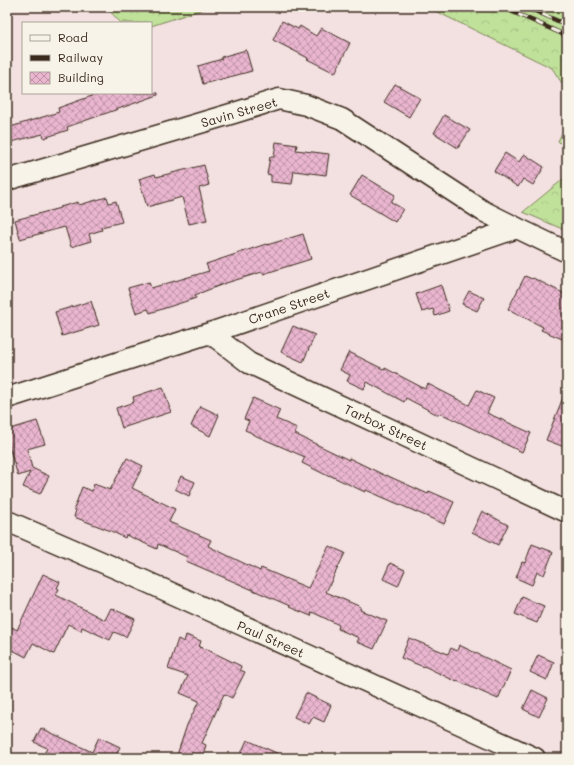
<svg xmlns="http://www.w3.org/2000/svg" width="574" height="765" viewBox="0 0 574 765" font-family="Mali,sans-serif">
<style>
.forest{fill:url(#forest-crowns);stroke:#7e865c}
.building{fill:url(#building-cross-hatch);stroke:#3b2a1e}
.lines{fill:none;stroke-linecap:round;stroke-linejoin:round}
.minor-casing{stroke:#3b2a1e;stroke-width:23}
.minor{stroke:#f7f3e8;stroke-width:20}
.rail-casing{stroke:#3b2a1e;stroke-width:4.5}
.rail{stroke:#f7f3e8;stroke-width:3;stroke-dasharray:9;stroke-linecap:butt}
.labels{text-anchor:middle;stroke-width:3;stroke-linejoin:round;paint-order:stroke}
.street-label{font-size:13px;fill:#3b2a1e;stroke:#f7f3e8}
</style>
<defs>
<pattern id="forest-crowns" width="20" height="18" patternUnits="userSpaceOnUse"><rect width="20" height="18" fill="#c0e19a"/><path d="M2 6a3 3 0 1 1 6 0M12 15a3 3 0 1 1 6 0" fill="none" stroke="#a6c184"/></pattern>
<pattern id="building-cross-hatch" width="8" height="8" patternUnits="userSpaceOnUse"><rect width="8" height="8" fill="#e9b5cf"/><path d="M0 0l8 8M0 8l8-8" fill="none" stroke="#be93a7"/></pattern>
</defs>
<rect width="100%" height="100%" fill="#f3e0e0"/>
<filter id="ink" filterUnits="userSpaceOnUse"><feTurbulence type="fractalNoise" baseFrequency=".025" numOctaves="2"/><feDisplacementMap in="SourceGraphic" scale="8" xChannelSelector="R" yChannelSelector="G"/><feConvolveMatrix kernelMatrix="1 2 1 2 8 2 1 2 1" color-interpolation-filters="sRGB"/></filter>
<g filter="url(#ink)">
<!-- forest -->
<path class="forest" d="M106,7H210L151,26V23H121Z
M427,7H567V91L552,68Z
M567,123V150L558,141Z
M567,176V231L523,212Z"/>
<!-- building -->
<path class="building" d="M282,21L298,29L300,26L316,36L321,28L350,43L335,73L307,59L308,58L273,40Z
M246,50L252,71L203,84L198,66L222,59L221,57Z
M395,84L420,98L409,117L384,102Z
M100,93H158V95L67,127L68,130L44,138L43,134L7,143V128L59,112L58,108Z
M444,115L470,130L458,148L434,133Z
M276,142L297,145L296,150L329,154L326,175L294,171L292,184L271,182V175L267,174L270,157H274Z
M505,153L519,162L524,154L544,167L533,185L523,179L518,187L494,171Z
M204,165L209,185L199,188L207,220L189,224L182,197L147,207L139,179L155,174L156,177Z
M362,175L395,195L391,202L403,209L395,222L350,195Z
M107,197L109,203L116,201L122,222L101,227L102,230L89,234L91,241L71,247L65,227L20,239L15,220L60,208V207L78,202L79,205Z
M303,234L311,259L263,274L262,272L226,283L195,295L196,298L150,313L148,309L136,313L128,288L149,282L151,288L209,271L206,264L266,244L267,245Z
M525,276L532,279L533,278L567,295V341L541,330L543,327L508,309Z
M441,285L449,311L435,316L433,309L422,312L416,294Z
M469,291L484,298L477,311L462,304Z
M91,301L99,325L62,336L55,312Z
M293,326L315,335L303,362L281,352Z
M349,352L385,370V368L425,389L428,384L469,405L477,390L494,398L487,413L531,433L522,452L440,413L438,415L406,398L404,402L367,382L364,389L347,381L350,375L340,370Z
M163,387L171,412L122,428L116,408L134,402L133,397Z
M566,390H567V448L546,440Z
M253,398L280,410L276,419L297,428L295,434L349,460V458L386,476V475L428,494L429,491L454,502L444,524L366,490L365,492L329,475L328,476L302,463L305,457L252,434V433L245,430L249,421L244,419Z
M200,406L219,415L210,436L191,426Z
M37,421L45,444L27,449L32,468L49,476L40,494L23,487L30,472L18,476L7,440V430Z
M127,458L143,466L132,488L175,509L169,522L211,540L208,546L260,571L261,568L308,588L329,546L345,553L326,592L361,607L360,610L387,621L374,649L357,642L359,638L338,629L339,625L312,612L311,616L289,607L290,606L186,561L187,557L158,544L157,549L126,535L125,538L111,531L74,517L76,510L74,509L82,487L92,491L94,484L110,490Z
M181,476L195,482L189,496L175,489Z
M482,511L508,525L498,545L472,532Z
M532,544L553,552L544,575L537,572L532,585L516,578L522,562L525,563Z
M390,563L405,570L398,586L383,579Z
M43,574L60,582L57,588L59,589L56,595L105,620L111,608L135,619L126,637L114,632L110,640L82,627L81,631L68,624L54,654L33,643L26,657L7,647V636L12,627L17,630Z
M522,597L544,606L537,623L515,614Z
M186,635L201,641L199,647L206,649L241,666L240,670L245,672L232,698L224,694L202,743L206,745L202,758H176L187,725L199,701L180,693L188,676L168,669L178,639L184,642Z
M409,638L448,654L451,648L457,651L459,645L511,670L498,699L457,681V682L424,666V667L401,658Z
M538,655L554,662L547,680L530,672Z
M532,690L548,698L539,717L523,709Z
M306,693L331,705L324,722L313,717L309,724L294,717Z
M41,728L92,752L99,737L120,747L114,758H42L47,748L34,742Z
M247,740L288,758H239Z"/>
<g class="lines">
<!-- minor casing -->
<g class="minor-casing">
<path id="minor" d="M7,180L234,113L279,99L306,105L342,119L483,211L517,228
M210,333L249,363L567,512
M7,398L210,333L517,228L567,252
M7,521L136,577L535,758"/>
</g>
<!-- minor -->
<use href="#minor" class="minor"/>
<!-- rail casing -->
<g class="rail-casing">
<path id="rail" d="M502,7L567,36
M526,7L567,25"/>
</g>
<!-- rail -->
<use href="#rail" class="rail"/>
</g>
</g>
<g class="labels">
<!-- street labels -->
<g class="street-label">
<text transform="translate(239 112) rotate(-16)" y="5">Savin Street</text>
<text transform="translate(289 306) rotate(-19)" y="5">Crane Street</text>
<text transform="translate(386 427) rotate(25)" y="5">Tarbox Street</text>
<text transform="translate(271 639) rotate(24)" y="5">Paul Street</text>
</g>
</g>
<!-- margin -->
<rect width="574" height="765" fill="none" stroke="#f7f3e8" stroke-width="24"/>
<rect x="12" y="12" width="550" height="741" fill="none" stroke="#3b2a1e" stroke-width="1.5" filter="url(#ink)"/>
<!-- legend -->
<rect x="22" y="22" width="130" height="72" fill="#f7f3e8" stroke="#aca397"/>
<rect x="30" y="35" width="20" height="6" fill="#f7f3e8" stroke="#aca397"/>
<text x="58" y="42" font-size="12" fill="#3b2a1e">Road</text>
<rect x="30" y="55" width="20" height="6" fill="#3b2a1e" stroke="#aca397"/>
<text x="58" y="62" font-size="12" fill="#3b2a1e">Railway</text>
<rect x="30" y="72" width="20" height="12" fill="url(#building-cross-hatch)" stroke="#aca397"/>
<text x="58" y="82" font-size="12" fill="#3b2a1e">Building</text>
</svg>
